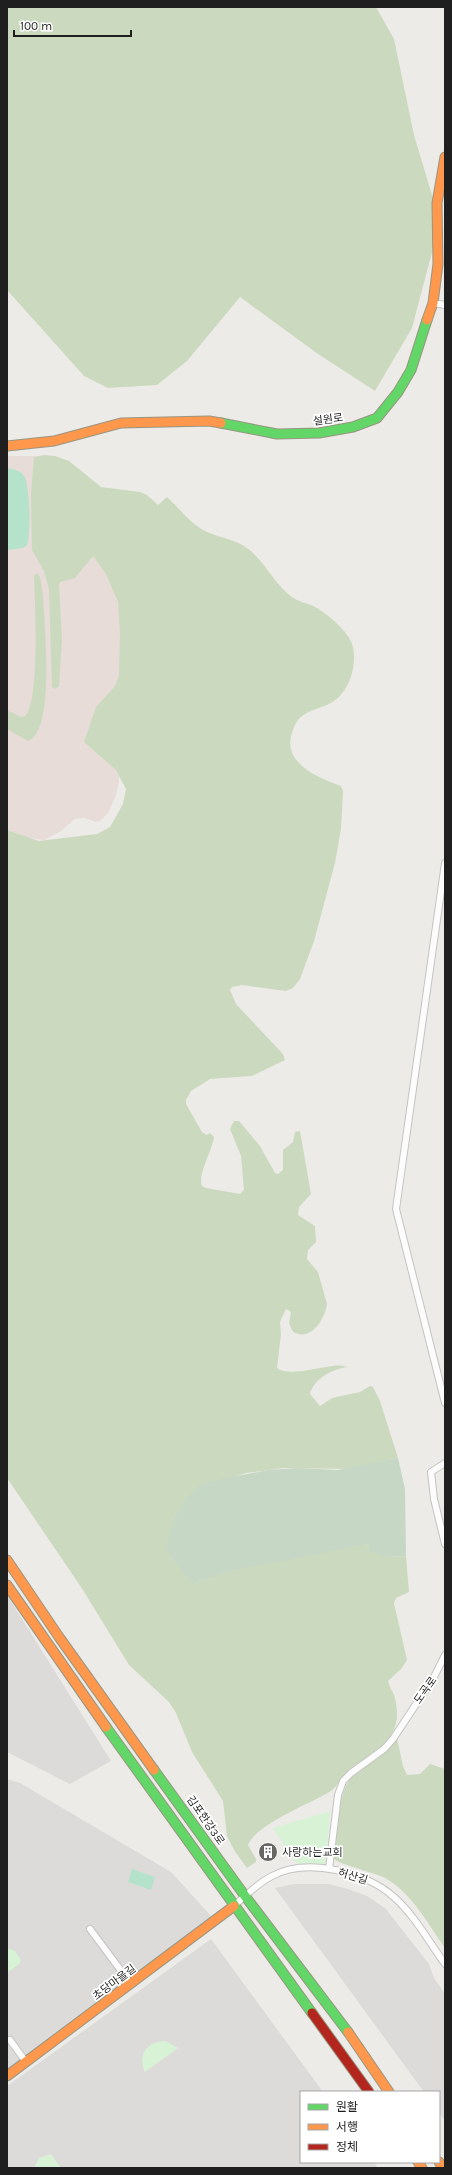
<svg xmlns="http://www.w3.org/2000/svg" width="452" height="2175" viewBox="0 0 452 2175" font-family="Karla,'Noto Sans KR',sans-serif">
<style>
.residential{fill:#dcdbd9}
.military{fill:#e7dcd8}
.forest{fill:#cbdabe}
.cemetery{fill:#c7d7c5}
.park{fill:#d7f2d5}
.pitch{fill:#b5e2cb}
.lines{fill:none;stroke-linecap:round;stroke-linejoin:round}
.street-casing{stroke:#c4c3c2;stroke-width:8}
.fast-casing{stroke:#979680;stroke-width:11}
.slow-casing{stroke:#979680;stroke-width:11}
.jam-casing{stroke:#979680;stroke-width:11}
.street{stroke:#fcfcfc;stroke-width:6}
.fast{stroke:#63d668;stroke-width:9}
.slow{stroke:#ff974d;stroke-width:9}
.jam{stroke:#b3261e;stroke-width:9}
.labels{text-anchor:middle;stroke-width:3.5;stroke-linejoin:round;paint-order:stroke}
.street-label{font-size:11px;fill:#1f1f1f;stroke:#fff}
.poi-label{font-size:11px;fill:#1f1f1f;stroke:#fff;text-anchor:start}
</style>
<rect width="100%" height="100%" fill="#edebe8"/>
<!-- residential -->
<path class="residential" d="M7,1595L111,1761L70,1784L7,1752Z
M7,1779L20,1783L171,1872L212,1917L7,2078Z
M295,1884H328L348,1889L367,1896L385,1908L429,1964L434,1978L445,1994V2121L439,2112V2092H424L275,1888Z
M211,1939L323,2092H301V2162H374L378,2168H7V2086Z"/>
<!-- military -->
<path class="military" d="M7,456H55L61,492L115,590L120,614V738L119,781L116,795L108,813L100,821L95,822L85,818L75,819L61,831L44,840L29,838L7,830Z"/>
<!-- forest -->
<path class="forest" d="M7,7H376L394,39L414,135L440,222L412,328L375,391L318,354L240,297L187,361L157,385L108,388L84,376L7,290Z
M44,455L55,456L69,461L101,487L140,492L147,495L158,505L167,497C179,508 191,524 205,531C219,538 235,539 247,548C265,561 274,584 292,597C298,601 305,603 311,605C325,611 350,632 353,647C357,667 349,693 331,703C322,708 309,710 301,717C296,721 294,727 292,733C282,763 318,778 341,786L343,791L341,829L335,863L314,941L300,979L293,988L286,991L242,985L232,987L230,990L236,1004L283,1054L285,1060L252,1076L210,1079L191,1091L186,1100V1104L202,1132L206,1135L210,1133L214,1137C213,1148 197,1176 202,1186L206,1188L240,1194L244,1190L241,1156L230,1129L234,1121H239L260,1146L275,1173L278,1174L283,1170V1150L293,1142L295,1132L300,1131L311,1194L299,1207L298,1215L315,1226L316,1242L308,1250L307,1259L318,1272L327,1304C325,1319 311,1342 293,1332L289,1323L291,1312L286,1309L280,1322L281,1334L277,1368C288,1377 320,1367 333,1366C338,1365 343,1366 348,1367C333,1369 314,1378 310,1394L320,1406L332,1398L360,1392L370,1386L373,1387L380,1401L398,1458L348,1469L284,1468L246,1473L195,1490L174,1518L171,1557L194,1584L212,1576L238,1569L356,1545L369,1544L387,1557L406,1556L409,1592L396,1598L394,1603L407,1660L401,1669L388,1681C389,1686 392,1690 394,1695C406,1736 380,1748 351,1768C343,1774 338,1786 331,1791C312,1803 256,1824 248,1845L256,1859V1862L247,1868L234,1850L227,1836L223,1801L192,1752L176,1713L169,1702L129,1665L81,1587L7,1478V830L39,841L97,834L110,827L123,804L126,789L116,770L84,742L96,707L115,686L119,676L120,633L118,602L106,574L93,556L75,578L60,582L59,585L62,640L59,686L55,689L52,687L49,589L44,571L32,550L31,494L34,457Z
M37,573L40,577L43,595C44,621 56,731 28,741L7,729V710L21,717L25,716C40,703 35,600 34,576Z
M397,1738L403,1766L407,1775L420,1774L430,1764L445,1769V1948C428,1924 412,1893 385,1878C373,1872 341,1865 334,1859C337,1838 337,1793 351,1778C365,1763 385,1756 397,1738Z"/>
<!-- cemetery -->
<path class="cemetery" d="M398,1458L405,1489L406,1556L387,1557L369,1551V1544C346,1547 325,1553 303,1557C265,1565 230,1568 194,1584H192L171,1557L167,1550V1542L174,1518L186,1499L200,1485L207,1482L268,1470L298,1468L338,1470Z"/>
<!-- park -->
<path class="park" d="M330,1811L326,1862L323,1865H298L273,1828Z
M7,1948L15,1951L21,1960L19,1964L7,1973Z
M165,2041L178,2048L145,2072C137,2056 147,2041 165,2041Z
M51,2154L61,2168H34L39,2158Z"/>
<!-- pitch -->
<path class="pitch" d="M7,468C13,469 20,470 24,476C30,484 31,535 27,545L23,548L7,550Z
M132,1869L155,1877L151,1890L128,1882Z"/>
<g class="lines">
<!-- street casing -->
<g class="street-casing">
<path id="street" d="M433,303L445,305
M445,863L396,1209L445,1403
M445,1463L431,1472L434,1499L445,1544
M329,1869L338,1795L343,1781L351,1773L384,1749L393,1739L434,1677L445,1655
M234,1906C246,1895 258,1883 272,1876C308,1857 367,1872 395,1898C415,1916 429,1942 445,1964
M90,1929L131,1984
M10,2040L26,2062"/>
</g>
<!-- fast casing -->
<g class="fast-casing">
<path id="fast" d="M221,423L277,434L319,433L353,427L377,418L398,392L411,370L427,320
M106,1727L312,2013
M154,1770L245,1896L348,2032"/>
</g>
<!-- slow casing -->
<g class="slow-casing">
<path id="slow" d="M427,320L433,303L438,264L437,203L445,157
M7,446L54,441L121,423L209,421L221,423
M7,1560L59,1637L154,1770
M7,1585L106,1727
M348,2032L389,2092
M7,2076L234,1906
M418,2162L422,2168
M439,2162L443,2168"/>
</g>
<!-- jam casing -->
<g class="jam-casing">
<path id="jam" d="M312,2013L369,2092"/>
</g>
<!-- street -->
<use href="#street" class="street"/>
<!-- fast -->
<use href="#fast" class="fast"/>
<!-- slow -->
<use href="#slow" class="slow"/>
<!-- jam -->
<use href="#jam" class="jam"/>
</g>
<!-- icons -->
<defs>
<g id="building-disc" transform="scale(1)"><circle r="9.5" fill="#676665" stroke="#fff"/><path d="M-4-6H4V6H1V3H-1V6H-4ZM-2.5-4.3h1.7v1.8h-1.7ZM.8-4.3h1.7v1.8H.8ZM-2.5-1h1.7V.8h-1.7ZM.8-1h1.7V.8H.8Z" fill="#fff"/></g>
</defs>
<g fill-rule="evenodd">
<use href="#building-disc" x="268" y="1852"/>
</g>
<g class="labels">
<!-- street labels -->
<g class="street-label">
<text transform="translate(328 419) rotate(-8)" y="4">설원로</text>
<text transform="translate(425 1690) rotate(-55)" y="4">도곡로</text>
<text transform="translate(206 1820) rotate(55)" y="4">김포한강3로</text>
<text transform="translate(353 1876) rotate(17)" y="4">허산길</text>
<text transform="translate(114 1982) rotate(-37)" y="4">초당마을길</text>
</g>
<!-- poi labels -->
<g class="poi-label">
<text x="282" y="1856">사랑하는교회</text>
</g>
</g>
<!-- border -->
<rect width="452" height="2175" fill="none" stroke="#1f1f1f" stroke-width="16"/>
<!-- legend -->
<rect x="300" y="2091" width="140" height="72" fill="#ffffff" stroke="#a5a5a5"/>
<rect x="308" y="2104" width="20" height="6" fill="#63d668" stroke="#a5a5a5"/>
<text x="336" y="2111" font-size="12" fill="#1f1f1f">원활</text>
<rect x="308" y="2124" width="20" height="6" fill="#ff974d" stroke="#a5a5a5"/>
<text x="336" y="2131" font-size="12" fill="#1f1f1f">서행</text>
<rect x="308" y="2144" width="20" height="6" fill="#b3261e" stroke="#a5a5a5"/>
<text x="336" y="2151" font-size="12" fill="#1f1f1f">정체</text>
<!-- scale -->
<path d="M14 30v6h117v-6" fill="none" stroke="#1f1f1f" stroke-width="2"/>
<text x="20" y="30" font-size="12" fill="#1f1f1f" stroke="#ffffff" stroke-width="3" paint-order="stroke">100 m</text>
</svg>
